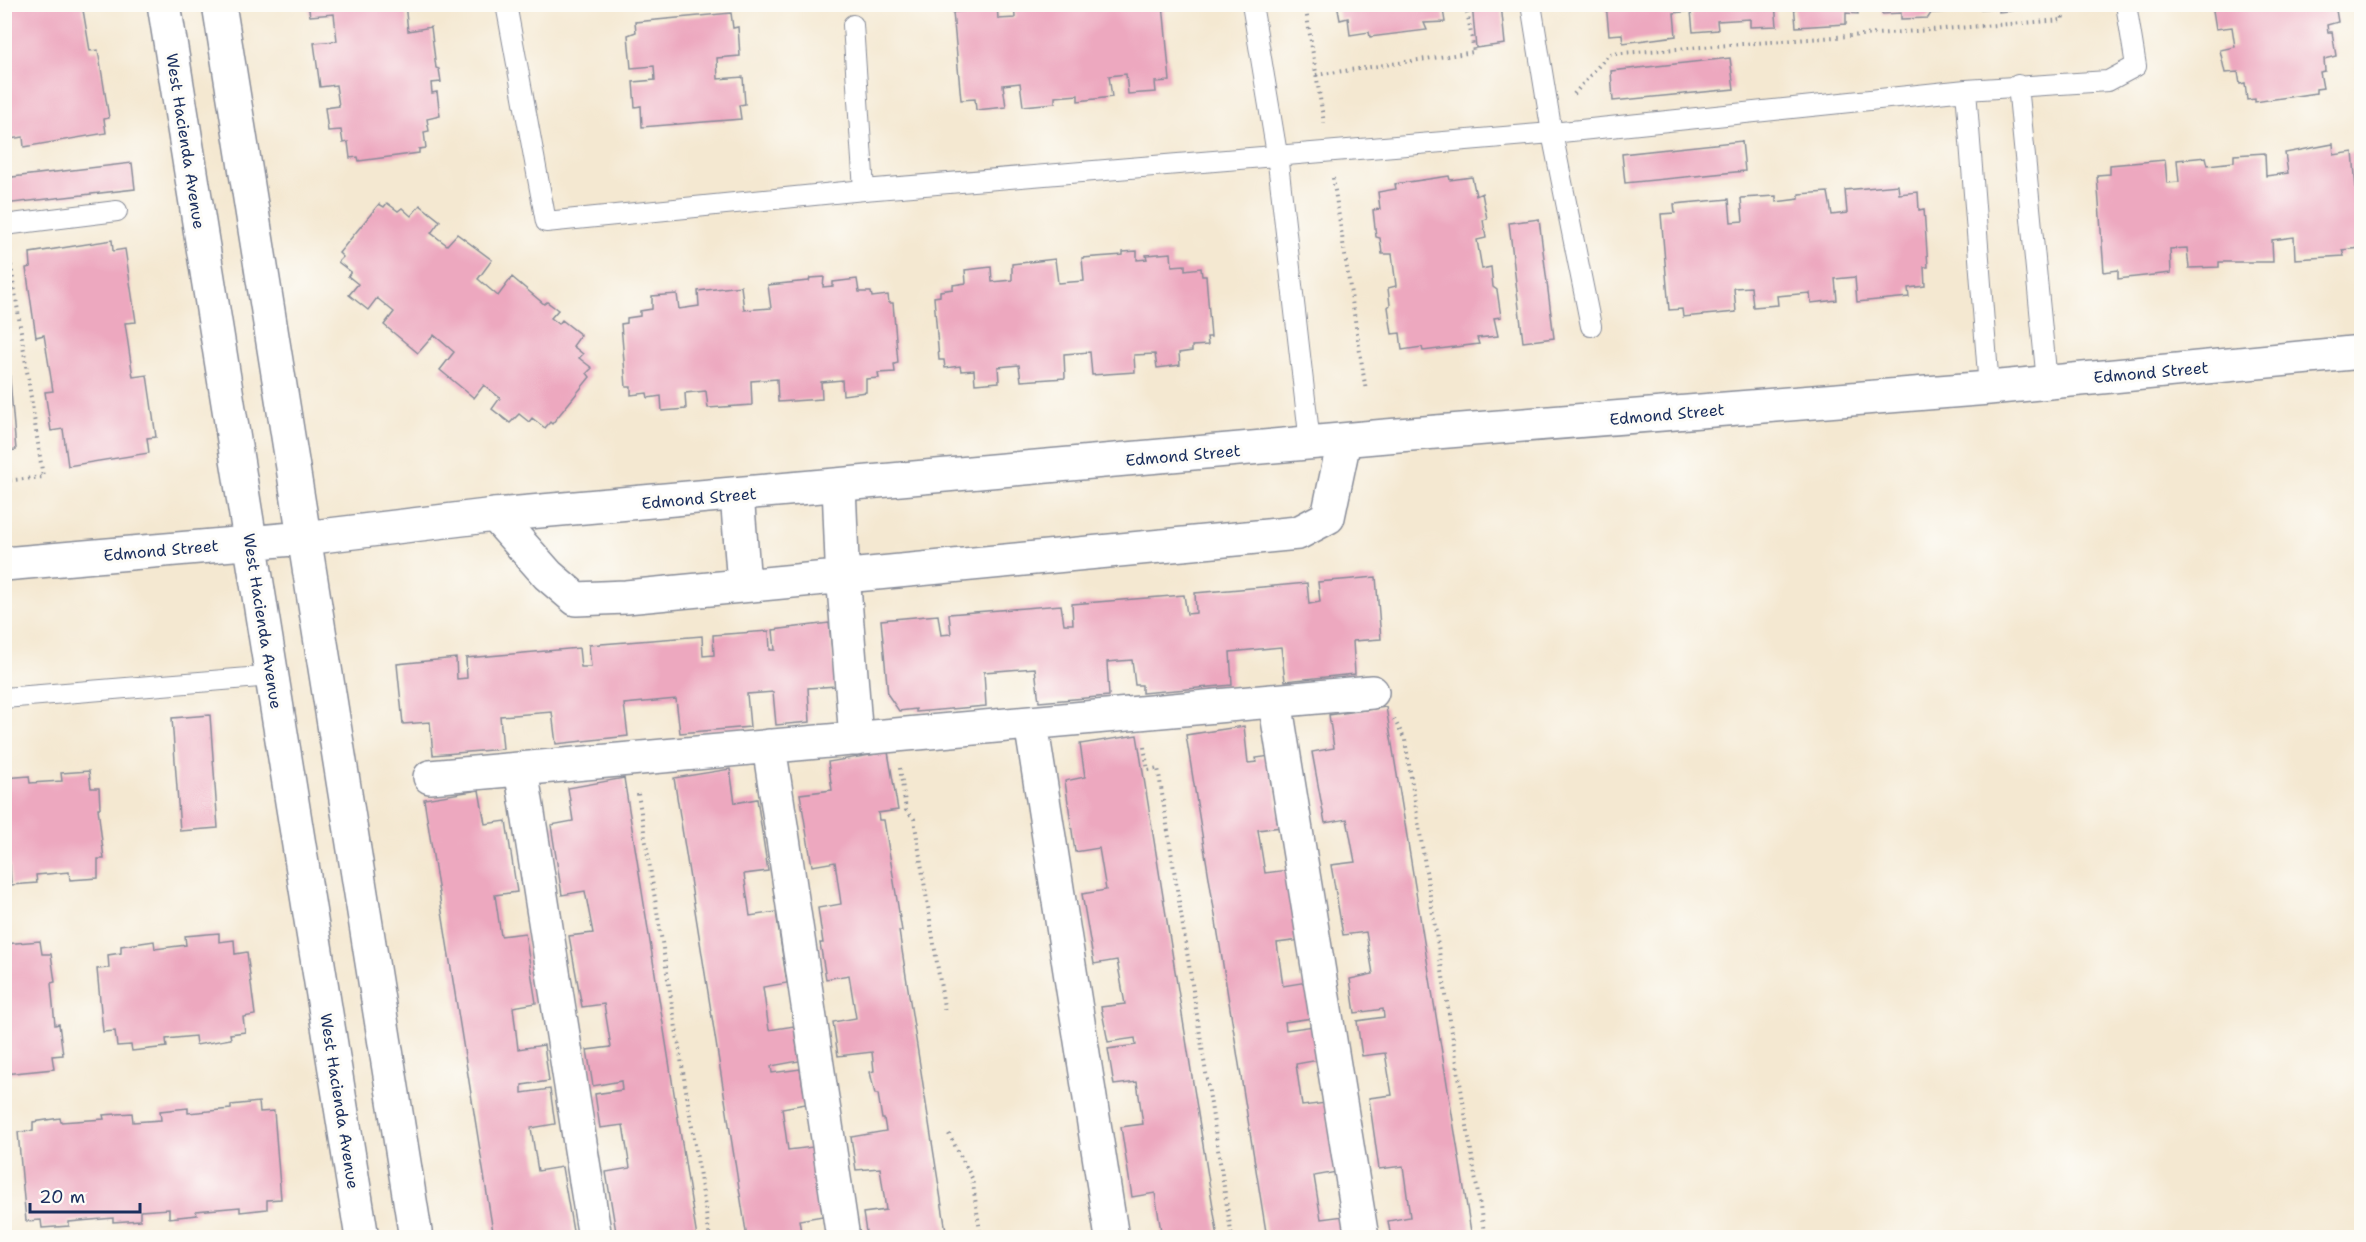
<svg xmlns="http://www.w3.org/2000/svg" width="2366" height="1242" viewBox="0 0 2366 1242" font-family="'Shantell Sans',sans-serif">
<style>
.building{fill:#eda8bf}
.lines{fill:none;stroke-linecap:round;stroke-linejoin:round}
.lane-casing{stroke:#888c98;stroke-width:22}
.street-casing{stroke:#888c98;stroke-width:36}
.secondary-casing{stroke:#888c98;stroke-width:36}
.path{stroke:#888c98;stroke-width:4;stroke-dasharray:1.5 4.5;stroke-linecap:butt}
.lane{stroke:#fff;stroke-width:20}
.street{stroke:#fff;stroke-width:33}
.secondary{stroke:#fff;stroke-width:33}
.labels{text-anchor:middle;stroke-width:6;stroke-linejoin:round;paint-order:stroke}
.street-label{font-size:16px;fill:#1b2f5e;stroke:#fdfcf7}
</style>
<rect width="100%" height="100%" fill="#fdfcf7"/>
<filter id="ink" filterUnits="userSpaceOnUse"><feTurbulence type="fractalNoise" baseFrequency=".0167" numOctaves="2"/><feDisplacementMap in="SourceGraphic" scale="12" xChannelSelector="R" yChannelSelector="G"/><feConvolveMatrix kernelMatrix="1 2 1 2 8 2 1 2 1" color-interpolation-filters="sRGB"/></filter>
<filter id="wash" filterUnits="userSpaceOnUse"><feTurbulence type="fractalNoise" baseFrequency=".008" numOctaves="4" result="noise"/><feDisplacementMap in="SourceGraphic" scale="24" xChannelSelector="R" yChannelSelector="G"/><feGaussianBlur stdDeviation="1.35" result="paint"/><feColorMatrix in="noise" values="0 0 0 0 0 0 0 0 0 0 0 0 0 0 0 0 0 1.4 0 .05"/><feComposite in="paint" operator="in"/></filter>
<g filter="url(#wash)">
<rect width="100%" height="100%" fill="#f4e8d1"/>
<g id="blocks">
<!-- building -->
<path class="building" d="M4,4H82L90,51L98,50L109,118L104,119L106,133L24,147L23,137L10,139L4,106V66L10,65L4,35Z
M308,4H405L408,31L431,27L436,68L439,69L441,82L431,83L432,93L437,92L440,116L427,119L429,131L424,132L426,148L419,149V153L359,161L358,157L350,158L348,142L343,143L341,130L328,131L325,108L339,106L336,85L320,87L314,43L337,41L334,14L310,16Z
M966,4H997L998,19L1015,18L1014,4H1101L1102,10L1118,8V4H1163L1170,81L1155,82L1156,92L1128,94L1126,74L1109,76L1112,97L1078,101V95L1055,97V103L1023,106L1020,83L1003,85L1006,107L976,110L975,99L961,100L953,12L967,11Z
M1337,4H1442L1445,22L1424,23L1427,30L1370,37L1369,32L1350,35L1348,18L1340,20Z
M1472,4H1501L1505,44L1476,48Z
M1606,4H1775L1777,26L1750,27V19L1717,21L1718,30L1693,32L1691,11L1674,13L1676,36L1623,43L1622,34L1609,35Z
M1794,4H1857L1858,14L1846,13V24L1796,27Z
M1882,4H1950L1951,12L1931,13L1928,18L1901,19V13L1882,14Z
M1980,4H2023L2025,9L1999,12V8L1980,9Z
M2212,4H2335L2338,22L2327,25L2328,32H2332L2336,56L2324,59L2325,71L2320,72L2323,88L2316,89V93L2255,102V99L2247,100L2245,83L2240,84L2238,72L2225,73L2220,50L2235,47L2232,27L2216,29Z
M731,13L733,28L738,27L740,56L717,58L718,79L743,77L745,104L739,105L741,119L642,127L641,106L635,107L633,82L655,80L654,66L631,68L628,35L636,32L635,22Z
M1730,58L1734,89L1613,101L1611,71Z
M1742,141L1745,171L1625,183L1622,154Z
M2333,144L2334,155L2353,152L2361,248L2342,250L2344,256L2295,259L2294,237L2272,240L2273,262H2219V267L2189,268L2187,248L2170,249L2171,273L2118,279V270L2104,272L2097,175L2110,174V165L2165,160L2167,183L2179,182L2177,160L2206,157L2208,165L2234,162V155L2265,153L2266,176L2288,173L2285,153Z
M132,163L135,189L4,204V178Z
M1449,176L1450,180L1472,177L1476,196L1482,193L1487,219L1483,220L1486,238L1477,240L1482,269L1491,267L1493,287L1497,290L1501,317L1494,318L1498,336L1477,338L1479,344L1423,351L1422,347L1402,350L1400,333L1392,334L1388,307L1390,305L1388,288L1396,286L1392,254H1382L1380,238L1376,237L1373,210L1380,209L1378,192L1396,189L1395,184Z
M1898,185L1899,194L1918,192L1919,210L1924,209L1928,267H1924L1925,286L1908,288L1909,297L1857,302L1855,277L1835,279L1837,300L1811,303L1810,293L1777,296L1778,305L1753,307L1751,287L1734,288L1736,312L1683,317L1682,309L1669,310L1661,214L1675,213L1674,204L1729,199L1731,222L1743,221L1741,198L1776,196V202L1799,199V194L1828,192L1832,215L1847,213L1845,190Z
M387,203L398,211L402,208L411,216L420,205L440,221L431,233L447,245L457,234L492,260L478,279L498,296L512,277L544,304L547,302L558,310L551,318L559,324L562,320L581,335L573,346L583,354L579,358L592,368L587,373L590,377L552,424L550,422L545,428L532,418L529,422L519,414L510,423L492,409L500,398L484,385L474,398L440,370L454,352L434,335L418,353L384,325L394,312L377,298L368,310L349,295L358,284L348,276L351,272L338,262L343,257L339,253L379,204L384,207Z
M1539,219L1554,338L1523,342L1509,223Z
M112,240L113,251L125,249L136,322L125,323L133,377L147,375L156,437L147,438L149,453L68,466L63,429L51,431L45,392L53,391L44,335L36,337L26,268L31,267L30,253Z
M1137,251V260L1147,259L1146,255L1171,253L1172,266L1185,265V270L1201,268L1202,276H1206L1211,337H1207L1208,345L1192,346V351L1179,353L1180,365L1157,368L1155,354L1134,355L1135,372L1092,375L1090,352L1064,354L1065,378L1021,381L1019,365L998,367L999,382L975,384L974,370L961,371L960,366L945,368L944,360H939L934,297L940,296V291L953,289V285L966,283L965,270L991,267L992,282L1012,280V264L1055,259L1058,283L1084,281L1082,258L1123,255V252Z
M824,277L823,287L833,286V282L857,279L859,292H871L872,297L888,295L889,303H893L898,363L894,364L895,372L878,373L879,378L866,379V392L843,395L842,380L821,382L822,399L778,402L777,379L751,381L752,405L708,408L706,391L685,393L686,409L662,411L661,396L648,398L647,393L631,395V387H626L621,324L627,323V318L640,316V311L652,309V296L677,294L679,309L699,306L698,291L741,286L744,310L771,308L768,285L809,281L810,278Z
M9,368L16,450L4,451V369Z
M1376,577L1381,639L1353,641L1355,674L1285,681L1281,647L1230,652L1232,685L1142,693V685H1135L1132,660L1107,662L1109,696L1039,702L1035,668L984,672L986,706L916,712V709L899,711L888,695L881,620L938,615L941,635L951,634L949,614L1061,605L1064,624H1073L1072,604L1184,595L1187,614L1196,613L1195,593L1307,583L1309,604L1320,602L1318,582Z
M829,623L836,686L808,688L810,722L776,725L773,692L747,694L750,727L680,733L676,699L624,704L628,736L556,744L552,712L500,716L503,749L433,755L430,722L403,724L397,664L456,658L457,679L467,678L466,658L579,648L581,667H591L589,645L702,636L703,656L714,655L713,635L769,631L770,650H775L773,630Z
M1386,707L1472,1238H1391L1388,1221L1410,1217L1403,1166L1379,1169L1369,1098L1392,1095L1385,1053L1362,1056L1357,1021L1384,1017L1383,1009L1355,1013L1350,979L1373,974L1366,932L1343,935L1331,865L1355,862L1347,819L1325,823L1312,752L1334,748L1329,715Z
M210,715L218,828L180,831L172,718Z
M1244,726L1248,763L1257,762L1256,758L1270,756L1281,827L1258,830L1265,873L1288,870L1300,940L1277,943L1283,986L1307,982L1312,1018L1285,1022L1286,1030L1314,1026L1319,1060L1296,1064L1302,1106L1326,1103L1337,1172L1314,1176L1321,1219L1344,1216L1347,1238H1267L1186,735Z
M1137,735L1218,1238H1162L1155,1193L1132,1197L1121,1127L1143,1124L1137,1082L1114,1085L1108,1049L1136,1045L1135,1038L1108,1042L1101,1007L1125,1004L1117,960L1094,964L1082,894L1106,890L1099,848L1075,852L1065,781L1085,777L1080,744Z
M888,752L898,810L878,813L879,820H884L902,931H899L947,1238H867L863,1213L886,1210L880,1168L856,1170L851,1137L886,1131L884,1119H882L878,1094H875L870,1072L874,1071L872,1052L838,1056L833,1022L856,1018L849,975L826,979L820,943H823L818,908L841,904L835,862L812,866L800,794L832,790L828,762Z
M730,769L735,803L757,799L768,871L744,874L750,916L776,912L787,983L763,987L769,1030L794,1026L799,1061L771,1066L772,1073L800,1069L806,1104L782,1108L788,1150L813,1147L823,1216L799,1220L802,1238H747L674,778Z
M89,771L91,788H99L100,808H98L104,859H98V878L70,880L69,872L36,875L37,883L11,885L10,865H5V778L29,776L30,783L62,781L61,773Z
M624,778L697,1238H617L606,1172L630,1168L623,1125L600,1128L595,1094L622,1090L621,1081L593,1086L587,1050L611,1047L604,1004L582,1007L569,936L593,933L585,891L562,895L551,825L573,821L568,788Z
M479,790L485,824L506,821L517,892L495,895L501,936L525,933L536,1003L513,1007L518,1049L544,1045L549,1081L522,1085V1093L550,1089L555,1124L531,1128L538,1171L562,1167L574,1237L494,1238L424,799Z
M219,933V942L234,940L235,954L247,952L255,1015L243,1017L245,1032L230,1034L231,1039L196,1045L195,1036L166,1039L167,1047L132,1051L131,1045L117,1046L115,1031L103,1032L97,969L109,968L108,955L121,953V946L154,941L155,949L186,945L185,936Z
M40,941L42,954H51L55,982L51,983L55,1025L59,1024L63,1055L52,1056L54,1069L4,1074V944Z
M259,1102L260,1112L274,1111L281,1199L267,1200V1209L240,1212V1207L196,1211L197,1215L169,1218V1209L140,1211V1220L113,1222V1218L69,1222V1226L42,1228L41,1220L26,1221L18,1132L33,1131V1122L60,1118L61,1122L104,1119L103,1115L132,1113L133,1122L161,1120L160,1111L188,1108V1113L231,1109V1105Z"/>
</g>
</g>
<g filter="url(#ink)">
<use href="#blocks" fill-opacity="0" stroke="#888c98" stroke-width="1.5"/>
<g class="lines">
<!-- lane casing -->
<g class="lane-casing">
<path id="lane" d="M506,4L546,222L864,190L1552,133L1966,90L2108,81L2136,66L2126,4
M1252,4L1277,154L1310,443
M1531,4L1552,133L1591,326
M853,25L864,190
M2018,85L2047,382
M1966,90L1989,388
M4,225L117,211
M4,698L272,676"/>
</g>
<!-- street casing -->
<g class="street-casing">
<path id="street" d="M839,485L842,561L856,739
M737,494L744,585
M495,515L548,575L576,599L626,597L1298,533L1328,517L1344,441
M1275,701L1362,1238
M1031,723L1112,1238
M769,746L843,1238
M521,769L595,1238
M430,777L1372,692"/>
</g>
<!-- secondary casing -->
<g class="secondary-casing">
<path id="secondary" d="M164,4L362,1238
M219,4L416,1238
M4,564L304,538L495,515L1386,436L1989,388L2362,352"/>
</g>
<!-- path -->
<path class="path" d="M1305,4L1324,123
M1316,75L1474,52L1466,4
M1574,94L1609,54L2063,20L2061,4
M1333,178L1366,391
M4,481L43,477L9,252
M1394,719L1405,740L1485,1238
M1144,747L1148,770L1158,768L1232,1238
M900,768L906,810L914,819L945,1013
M638,794L710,1238
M949,1134L972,1178L981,1238"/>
<!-- lane -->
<use href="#lane" class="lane"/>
<!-- street -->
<use href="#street" class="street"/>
<!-- secondary -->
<use href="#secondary" class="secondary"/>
</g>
</g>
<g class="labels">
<!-- street labels -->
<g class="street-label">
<text transform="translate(186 141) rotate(81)" y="6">West Hacienda Avenue</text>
<text transform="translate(2151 372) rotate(-5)" y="6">Edmond Street</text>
<text transform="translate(1667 414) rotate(-5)" y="6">Edmond Street</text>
<text transform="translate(1183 455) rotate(-5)" y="6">Edmond Street</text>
<text transform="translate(699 498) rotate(-5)" y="6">Edmond Street</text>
<text transform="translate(161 550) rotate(-5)" y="6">Edmond Street</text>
<text transform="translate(263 621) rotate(81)" y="6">West Hacienda Avenue</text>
<text transform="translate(340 1101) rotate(81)" y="6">West Hacienda Avenue</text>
</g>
</g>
<!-- margin -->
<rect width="2366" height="1242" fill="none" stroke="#fdfcf7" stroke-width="24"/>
<!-- scale -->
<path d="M30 1203v9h110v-9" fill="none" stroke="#1b2f5e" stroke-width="3"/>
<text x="39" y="1203" font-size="18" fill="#1b2f5e" stroke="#fdfcf7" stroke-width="4.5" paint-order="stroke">20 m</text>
</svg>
